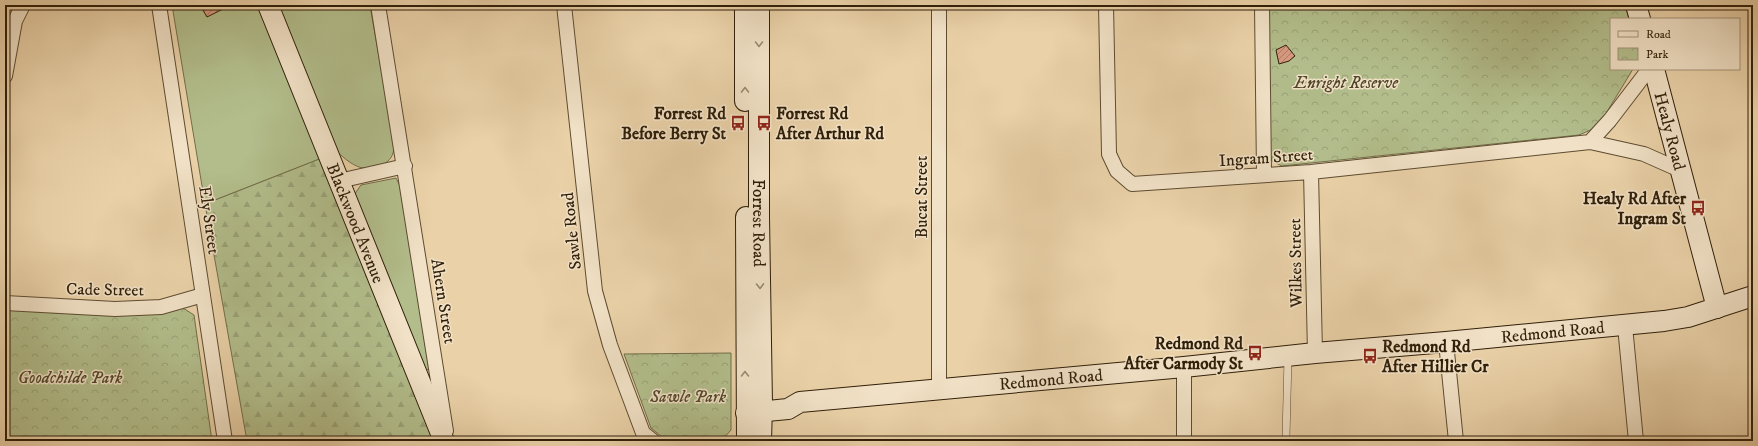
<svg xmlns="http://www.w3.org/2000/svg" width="1758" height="446" viewBox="0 0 1758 446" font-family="'IM FELL DW Pica',serif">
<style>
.grass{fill:#b2bd8b;stroke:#716e4a}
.forest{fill:url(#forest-firs);stroke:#716e4a}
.park{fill:url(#park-crowns);stroke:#716e4a}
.building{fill:url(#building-hatch);stroke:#301f09}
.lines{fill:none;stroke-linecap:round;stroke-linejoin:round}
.lane-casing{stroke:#5e4c31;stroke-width:8}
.street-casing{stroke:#5e4c31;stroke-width:16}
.secondary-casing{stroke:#301f09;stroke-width:22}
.lane{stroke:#f1e1c6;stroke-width:7}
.street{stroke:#f1e1c6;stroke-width:14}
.secondary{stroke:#f1e1c6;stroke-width:20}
.oneway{stroke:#9a8a71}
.labels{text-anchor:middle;stroke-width:3;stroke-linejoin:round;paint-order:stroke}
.park-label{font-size:17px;font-style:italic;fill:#50462a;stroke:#f1e1c6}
.poi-label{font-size:17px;font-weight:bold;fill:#301f09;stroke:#f1e1c6;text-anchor:end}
.street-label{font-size:17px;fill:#301f09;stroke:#f1e1c6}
</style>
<defs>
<pattern id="forest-firs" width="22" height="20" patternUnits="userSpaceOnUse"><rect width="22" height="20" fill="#b2bd8b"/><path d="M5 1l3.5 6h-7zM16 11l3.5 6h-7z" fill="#99a277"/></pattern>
<pattern id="park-crowns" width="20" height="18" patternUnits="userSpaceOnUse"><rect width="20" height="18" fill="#b2bd8b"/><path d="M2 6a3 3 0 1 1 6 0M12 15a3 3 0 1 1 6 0" fill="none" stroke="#99a277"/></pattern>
<pattern id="building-hatch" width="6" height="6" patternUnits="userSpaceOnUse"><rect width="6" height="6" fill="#d6997f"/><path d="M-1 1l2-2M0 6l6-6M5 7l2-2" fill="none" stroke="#ae7c66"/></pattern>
</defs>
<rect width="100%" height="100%" fill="#ead1a8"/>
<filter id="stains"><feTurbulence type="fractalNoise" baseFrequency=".005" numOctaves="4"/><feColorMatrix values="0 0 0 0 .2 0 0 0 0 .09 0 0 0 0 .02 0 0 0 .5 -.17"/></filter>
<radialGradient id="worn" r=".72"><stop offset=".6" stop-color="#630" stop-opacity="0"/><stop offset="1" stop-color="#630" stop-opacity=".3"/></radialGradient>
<!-- grass -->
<path class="grass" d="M172,5H259L322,158L205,204Z
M277,5H370L394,144C395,162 381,168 364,168C356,168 343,158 338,152Z
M396,178L400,186L429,369L422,371L354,195L361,185Z"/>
<!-- forest -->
<path class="forest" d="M322,158L436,441H247L205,204Z"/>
<!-- park -->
<path class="park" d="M1268,5H1625L1629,19H1611V69H1633L1602,120L1593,129L1579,135L1282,166L1272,161L1269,151Z
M183,308L194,315L212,441H5V310C64,313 125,319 183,308Z
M731,353V430L723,439L666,440L651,428L624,354Z"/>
<!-- building -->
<path class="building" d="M200,5H231L207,17Z
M1286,45L1295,56L1289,61L1279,64L1276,50Z"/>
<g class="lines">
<!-- lane casing -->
<g class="lane-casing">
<path id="lane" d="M1286,437L1288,358"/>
</g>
<!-- street casing -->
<g class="street-casing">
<path id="street" d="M159,5L225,441
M378,5L446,431
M564,5L595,291L610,345L643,433L653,441
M939,5V389
M1106,5L1109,154L1117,171L1132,184L1311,172L1590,142L1644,154L1680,170
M1262,5L1264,175
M5,76L15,21L23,5
M1590,142L1610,120L1649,69
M1311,172L1315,353
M339,181L405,166
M5,303L115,309L161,307L203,295
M1625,326L1636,441
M1446,342L1456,441
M1184,367V441"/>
</g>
<!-- secondary casing -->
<g class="secondary-casing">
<g id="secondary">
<path id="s1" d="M268,5L444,441"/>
<path d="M745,5V101"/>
<path id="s2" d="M759,5V217L762,405L761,441"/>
<path d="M1636,5L1640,19"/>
<path id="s3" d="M1654,69L1717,308"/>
<path d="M746,217L747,441"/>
<path id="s4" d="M746,413L788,409L800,402L1184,367L1315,353L1446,342L1664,321L1688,317L1753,296"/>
</g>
</g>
<!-- lane -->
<use href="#lane" class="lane"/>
<!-- street -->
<use href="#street" class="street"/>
<!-- secondary -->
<use href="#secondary" class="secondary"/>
</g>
<!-- one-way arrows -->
<defs><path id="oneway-chevron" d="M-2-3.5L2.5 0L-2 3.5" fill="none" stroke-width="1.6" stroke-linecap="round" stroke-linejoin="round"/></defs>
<g class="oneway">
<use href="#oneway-chevron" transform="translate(759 44) rotate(90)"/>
<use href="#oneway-chevron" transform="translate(745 90) rotate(-90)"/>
<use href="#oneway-chevron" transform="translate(760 286) rotate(89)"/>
<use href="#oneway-chevron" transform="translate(745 374) rotate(-90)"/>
</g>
<!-- icons -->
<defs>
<g id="bus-bare" transform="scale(1.2)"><path d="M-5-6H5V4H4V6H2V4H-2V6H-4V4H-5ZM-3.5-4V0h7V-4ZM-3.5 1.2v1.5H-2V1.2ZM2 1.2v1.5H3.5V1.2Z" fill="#8f2418" stroke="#f1e1c6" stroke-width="2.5" paint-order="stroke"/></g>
</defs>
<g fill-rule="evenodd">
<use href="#bus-bare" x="738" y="123"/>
<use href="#bus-bare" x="764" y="123"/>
<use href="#bus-bare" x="1698" y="208"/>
<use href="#bus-bare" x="1255" y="353"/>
<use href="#bus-bare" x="1370" y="356"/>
</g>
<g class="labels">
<!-- park labels -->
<g class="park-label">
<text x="1346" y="88">Enright Reserve</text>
<text x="70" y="383">Goodchilde Park</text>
<text x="688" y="402">Sawle Park</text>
</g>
<!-- poi labels -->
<g class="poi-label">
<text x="726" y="119">Forrest Rd<tspan x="726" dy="20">Before Berry St</tspan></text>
<text x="776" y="119" text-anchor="start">Forrest Rd<tspan x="776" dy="20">After Arthur Rd</tspan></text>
<text x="1686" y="204">Healy Rd After<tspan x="1686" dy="20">Ingram St</tspan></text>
<text x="1243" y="349">Redmond Rd<tspan x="1243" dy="20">After Carmody St</tspan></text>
<text x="1382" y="352" text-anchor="start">Redmond Rd<tspan x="1382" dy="20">After Hillier Cr</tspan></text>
</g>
<!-- street labels -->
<g class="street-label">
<text dy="6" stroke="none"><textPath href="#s3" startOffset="64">Healy Road</textPath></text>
<text transform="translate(1266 157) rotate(-4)" y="6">Ingram Street</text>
<text transform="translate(921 197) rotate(-90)" y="6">Bucat Street</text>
<text transform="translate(210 220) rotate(82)" y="6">Ely Street</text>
<text dy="6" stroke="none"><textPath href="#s1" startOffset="235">Blackwood Avenue</textPath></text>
<text dy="6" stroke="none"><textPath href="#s2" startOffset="218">Forrest Road</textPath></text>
<text transform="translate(571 231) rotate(-96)" y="6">Sawle Road</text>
<text transform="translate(1295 263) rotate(-91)" y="6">Wilkes Street</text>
<text transform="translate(105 289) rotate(1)" y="6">Cade Street</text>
<text transform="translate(444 301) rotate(81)" y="6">Ahern Street</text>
<text dy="6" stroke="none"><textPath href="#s4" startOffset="812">Redmond Road</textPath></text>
<text dy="6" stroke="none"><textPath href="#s4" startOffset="308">Redmond Road</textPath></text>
</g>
</g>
<!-- margin -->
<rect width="1758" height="446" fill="none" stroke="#ead1a8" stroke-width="20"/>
<rect x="6" y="6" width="1746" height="434" fill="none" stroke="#301f09" stroke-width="2"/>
<rect x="10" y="10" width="1738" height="426" fill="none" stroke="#301f09"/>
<!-- legend -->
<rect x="1610" y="18" width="130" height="52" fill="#f1e1c6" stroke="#a4937a"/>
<rect x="1618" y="31" width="20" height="6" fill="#f1e1c6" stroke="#a4937a"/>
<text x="1646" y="38" font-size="12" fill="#301f09">Road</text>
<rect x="1618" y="48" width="20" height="12" fill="url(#park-crowns)" stroke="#a4937a"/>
<text x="1646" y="58" font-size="12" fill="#301f09">Park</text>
<rect width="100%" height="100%" filter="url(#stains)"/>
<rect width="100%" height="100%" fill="url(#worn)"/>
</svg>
